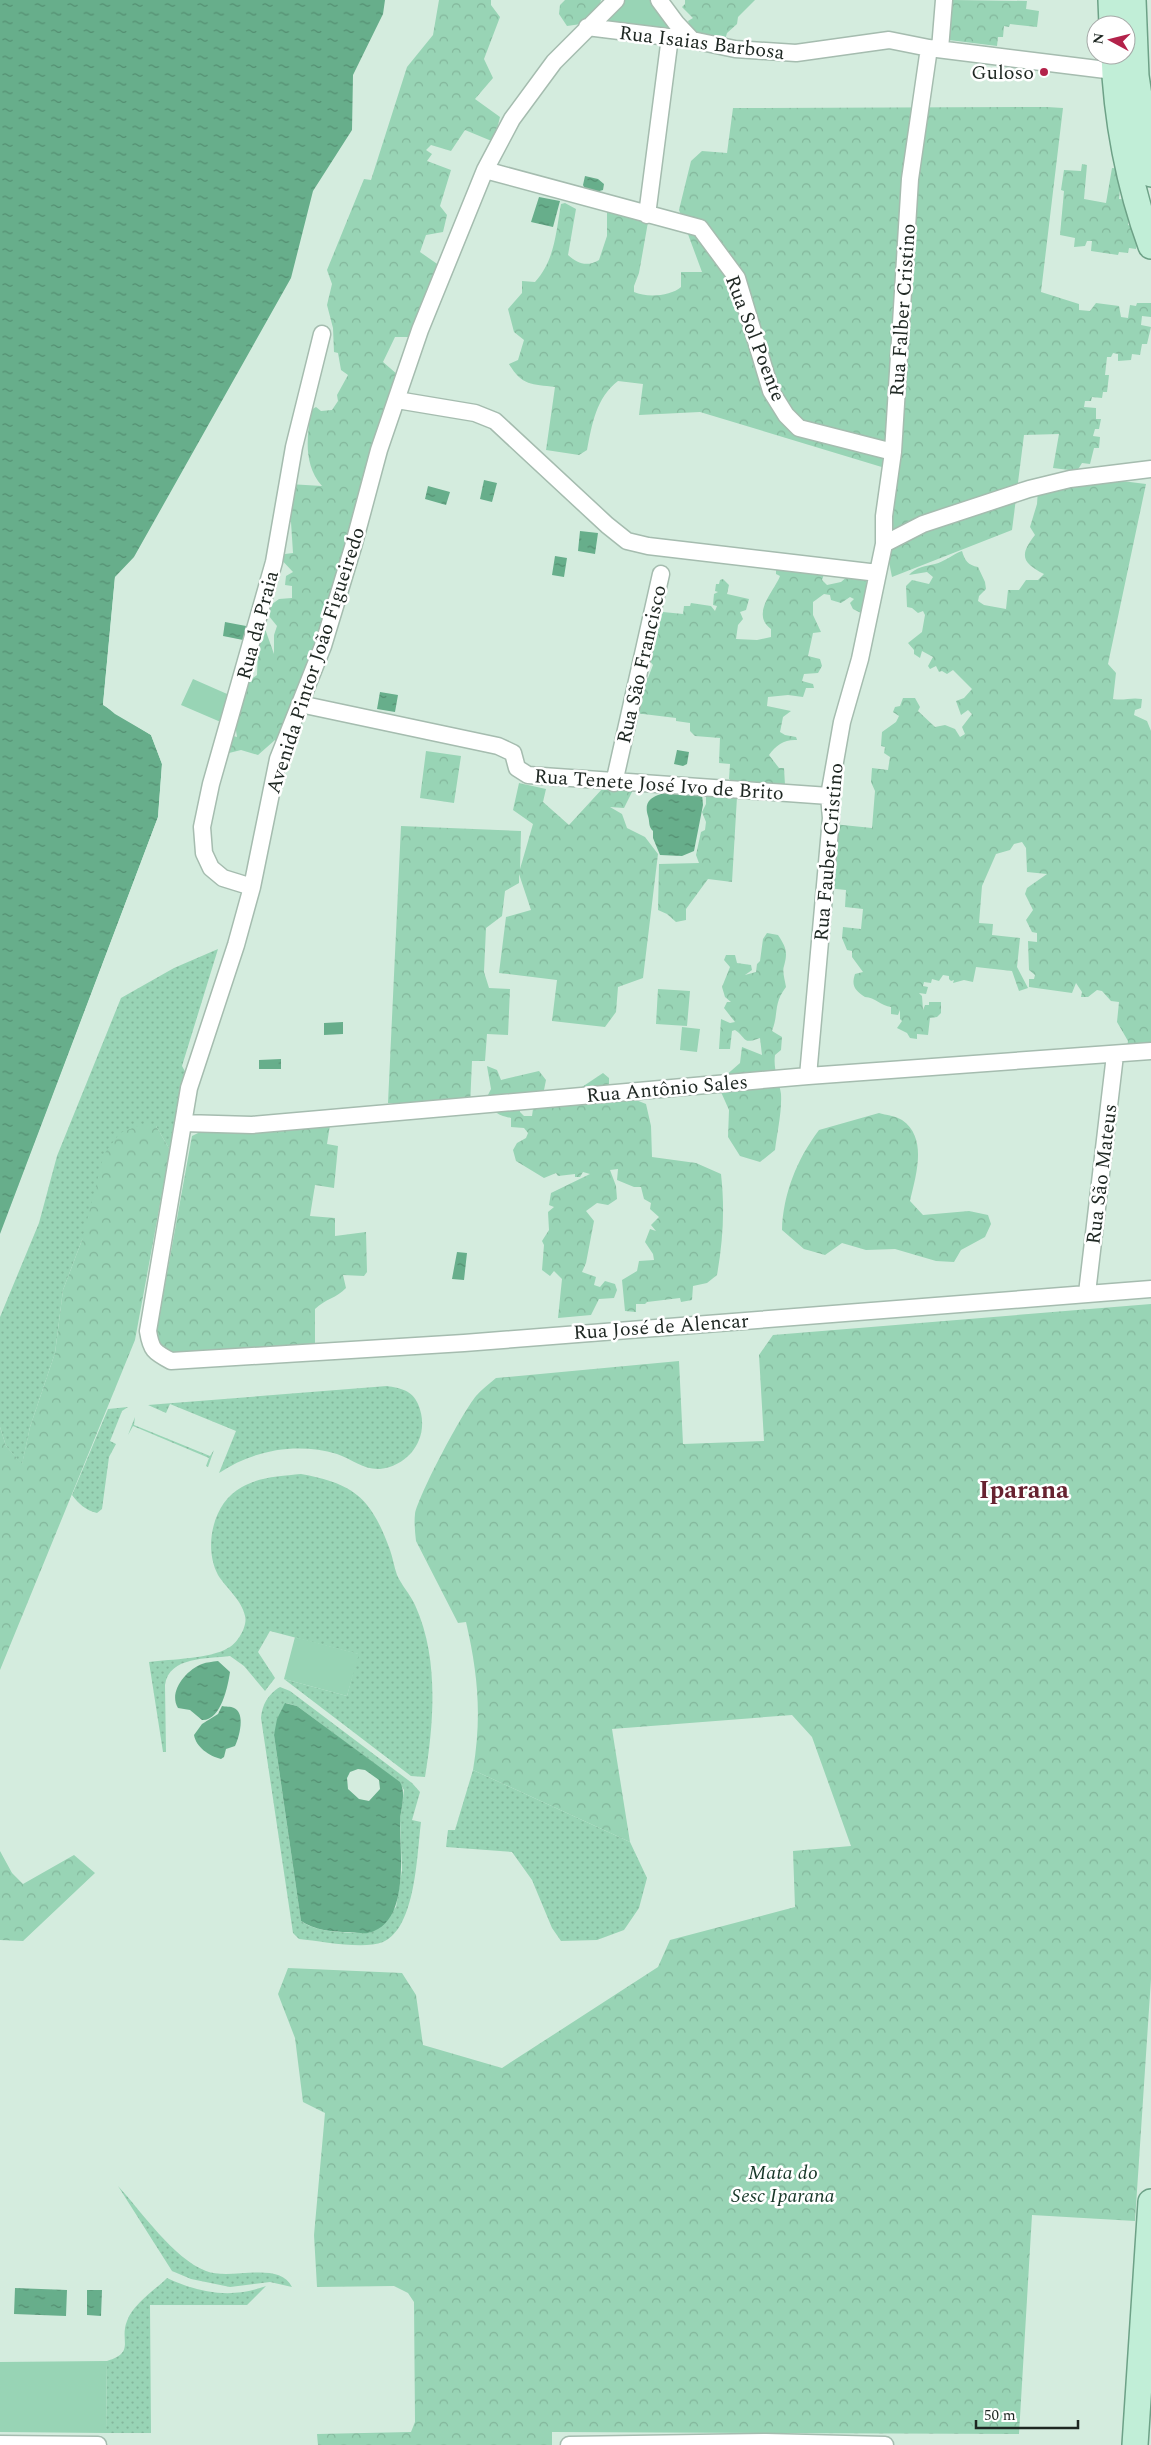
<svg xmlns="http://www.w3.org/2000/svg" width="1151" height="2445" viewBox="0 0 1151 2445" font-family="Spectral,serif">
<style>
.grass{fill:url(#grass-dots);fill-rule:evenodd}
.forest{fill:url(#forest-crowns)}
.park{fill:#98d4b5}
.water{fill:url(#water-ripples);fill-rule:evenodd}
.pier{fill:#d4ecde}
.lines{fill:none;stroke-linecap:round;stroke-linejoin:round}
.minor-casing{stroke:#a5bcaf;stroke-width:19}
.primary-casing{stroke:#6da187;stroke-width:28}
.minor{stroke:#fff;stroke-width:16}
.primary{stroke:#c1eed7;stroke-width:25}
.poi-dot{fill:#b3224a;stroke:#fff;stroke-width:2}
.labels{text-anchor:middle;stroke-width:5;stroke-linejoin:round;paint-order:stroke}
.street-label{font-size:20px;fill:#1e2722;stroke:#fff}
.poi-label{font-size:20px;fill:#1e2722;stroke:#fff;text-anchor:end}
.park-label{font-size:20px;font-style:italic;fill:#163627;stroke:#fff}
.district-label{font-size:25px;font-weight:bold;fill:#672230;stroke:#fff}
</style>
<defs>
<pattern id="grass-dots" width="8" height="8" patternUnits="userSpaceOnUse" patternTransform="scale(1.25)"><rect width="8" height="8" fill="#98d4b5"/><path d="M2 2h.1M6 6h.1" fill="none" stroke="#83b69b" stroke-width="1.8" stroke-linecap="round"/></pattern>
<pattern id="forest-crowns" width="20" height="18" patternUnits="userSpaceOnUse" patternTransform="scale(1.25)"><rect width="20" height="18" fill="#98d4b5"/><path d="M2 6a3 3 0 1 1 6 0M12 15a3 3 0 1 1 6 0" fill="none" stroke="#83b69b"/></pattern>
<pattern id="water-ripples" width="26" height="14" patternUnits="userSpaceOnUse" patternTransform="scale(1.25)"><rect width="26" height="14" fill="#67ae8b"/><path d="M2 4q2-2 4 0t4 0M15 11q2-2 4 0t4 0" fill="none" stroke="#548e71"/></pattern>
</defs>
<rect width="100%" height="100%" fill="#d4ecde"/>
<!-- grass -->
<path class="grass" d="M218,949L182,1066L187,1075L170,1150L156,1126L82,1240L63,1290L55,1353L30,1427L22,1465L6,1446L0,1427V1317L39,1223L57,1156L121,998L174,968Z
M387,1386C400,1388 412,1390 418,1404C431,1434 412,1465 380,1469C364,1470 351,1459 337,1454C297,1442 253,1450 219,1473L236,1431L170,1404L166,1413L148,1405Z
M128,1407L122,1411L110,1441L116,1444L109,1457L102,1509L97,1513C85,1510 79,1504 72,1495L108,1409Z
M135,1417L134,1425L210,1456L214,1450L208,1467L206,1466L209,1458L133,1426L128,1435Z
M301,1474C355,1484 371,1498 390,1550C393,1558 394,1567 397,1575C402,1586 410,1594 415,1605C439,1657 434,1722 425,1777L411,1776L284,1679L347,1696L358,1654L270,1631L258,1652L275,1678L265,1691L244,1666L230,1656C208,1659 169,1656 165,1685L166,1752H163L149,1662C171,1659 210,1659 228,1648C237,1644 248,1626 245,1616C242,1600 226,1588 218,1575C203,1547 213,1502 242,1487C259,1477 281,1476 301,1474Z
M280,1687L290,1691L412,1783L420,1792L412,1820L421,1822C417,1853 416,1928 383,1942C363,1950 321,1941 299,1939L293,1933L261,1718C262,1705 268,1694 280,1687ZM286,1703L297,1706L399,1782L404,1790L400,1821L402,1870L396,1907L369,1933C347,1932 319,1934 301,1921L274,1735Z
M473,1770L630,1842L647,1878L639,1908L624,1930L597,1940L561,1941L552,1928L532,1880L512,1852L446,1847L448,1830H455Z
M118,2186C141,2211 174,2259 206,2271C231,2281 279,2260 292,2287L270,2282L230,2287L191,2279L172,2271Z
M167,2278C199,2293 232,2299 266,2286L247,2305H150L151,2433H106L107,2361C136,2352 119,2341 127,2321C133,2304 155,2290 167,2278Z"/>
<!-- forest -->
<path class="forest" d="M439,0H491V5L500,17L484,59L493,78L475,99L500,117L494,142L465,130L451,151L431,145L426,150L432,154L427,161L451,170L440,206L447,215L443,232L426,235L420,252L443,268L419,321L411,328L409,337H395L383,362L398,375L367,462L348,531L342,604L277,752L275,740L258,755L241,750L229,753L224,750L230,735L237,737L235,724L246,683L257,675L259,625L264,626L274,654V635L277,626L264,610L279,599L292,598V586L285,585L286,576L293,572L277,555L293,553L291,522L282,524L289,484L322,486C303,464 307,437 311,410L316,407L321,411L332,410L338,401L337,395L348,375L341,370L338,353L334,352L333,328L327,305L332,284L327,270L364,179L371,180L407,67L433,35Z
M565,0H601L595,22L567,26L559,14L560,5Z
M685,0H755L738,17L737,24L727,33L725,40L694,36L688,21L693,18L682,7L685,4Z
M953,0L1027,1L1026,9L1039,11L1037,27L1010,24L1009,27L1004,26L1003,37H998L997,46L949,40Z
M1047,107L1063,108L1041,292L1079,304V310L1090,311L1096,303L1119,306L1121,317L1128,318L1130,305L1136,306L1137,303H1151V317L1142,316L1141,325L1151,327L1147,344H1142L1140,355L1132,354L1131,360L1118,361V354L1113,353L1111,357H1107L1105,375H1109L1107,392H1103L1102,398L1092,397L1091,401H1085L1084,407L1096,408V419H1101L1099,429H1095L1093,436L1100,437L1099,448H1094L1090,464L1082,463L1077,471L1053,468L1059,434L1024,435L1012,530L892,577L879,512L885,468L700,412L639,415L643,384L618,381C596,398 592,424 587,450L579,455L546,450L555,387C532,384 522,386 509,364L518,360L524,340L514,332L508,309L522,293V281L535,282C555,260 556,232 561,204L565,203L576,209L568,255C578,264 587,267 599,260L607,236V212H617L648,222L639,273L634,286V292C647,298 671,296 681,287V272H702L679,210L691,161L702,151L727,153L733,108Z
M1082,164L1087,165L1084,199L1106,203L1112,168L1122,169L1119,199L1131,200L1128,225L1141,229L1136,249L1129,248L1128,253L1119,252L1118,255L1091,251L1092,241H1087L1085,246L1074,247L1075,238L1060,235L1064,191L1061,190L1064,170L1081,171Z
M1098,478L1146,484L1108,664L1116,673L1113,699C1125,701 1130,697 1142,699L1141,708L1135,710L1134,715L1147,721L1151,731V1057L1127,1048L1128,1041L1117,1022L1119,1002L1111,1001L1102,991L1097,990L1088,997H1081L1082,992L1076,983L1072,993L1029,987V979H1034L1035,975L1029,970L1028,941L1037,942V933L1032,932L1026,920L1033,910L1025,894L1027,888L1047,874L1027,872L1026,848L1022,842L1014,844L1010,850L996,854L982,886L979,923L993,924L992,935L1020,938L1017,967L1028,988L1019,991L1012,971L976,967L973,982L964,980L953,983L954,980L951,981L949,979V976L943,975L939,981L932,979L931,983L924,982L923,986L928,987L926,994L919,993L922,996L923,1010L925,1005H929V1002H941V1013L937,1017L930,1018L928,1035L917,1034V1039L910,1038L907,1033L897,1028L902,1021L900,1019V1010L898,1015L891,1014V1007C881,1006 875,997 865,997C855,990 851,986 855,974L863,972L852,957V951L847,950L842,938L843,927L861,929L863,909L845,907L846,890L827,888L833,824L872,828L875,791L871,782L872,768L888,770L890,757L884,753L885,747L881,746L882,732L896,722L899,716L893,712L895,707L900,706L903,698H915L920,707L918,711L935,727L945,725L955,729L960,737L965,734L962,727L972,714L968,710L961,715L956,701L964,698L972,689L953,670L947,674L942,671L939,672L936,666L930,669L928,666L933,657L922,651L920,658L914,654V650L908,643L922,632L925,615L923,611L918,613L912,608L907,607L906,586L912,580L929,584L933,577L927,572L909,575C916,567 926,566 935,564C944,562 953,554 962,551C965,561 968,565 978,567L985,582L986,589L979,596L978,601L984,605L1006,609L1008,590H1019L1026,580H1038L1044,574C1022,563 1019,555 1035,535L1030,527L1037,504L1038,489Z
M776,569L825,571L822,580L827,585L841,582L848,576L867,580L863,614L853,609L850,603L854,599L850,597L841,603L831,600L830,595L824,594L813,602V615L821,632L813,633L808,656L820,659L822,666L818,673L804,674L802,681L813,684L814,688H806L803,697L788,695L768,697L767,706L791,711L783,717L780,732L785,735L796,737L797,740C785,739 776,745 769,755L779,768H784L785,785L733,782L729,779L730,764L719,763L720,738L695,736L690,731V723L676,721V718L635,713L638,698L642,697L643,693L638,690L644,680L648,678L653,665L645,655L663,600V612L683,614L684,606H690L691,603L711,606L715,611L717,606L713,605L714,594L718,592L715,591L716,584H719L720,580L723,579L729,585L727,594L749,599L746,610L740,612L743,619L738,625L736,639L757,640L771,637V629C750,614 775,590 780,576L776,574Z
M426,751L461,756L454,803L420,798Z
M519,783L546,789L543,802L569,825L603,788L633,790L624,808L610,807L622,814L627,828L645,837L658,854L643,978L618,987L616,1012L605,1027L552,1021L557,980L499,973L506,917L531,910L519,874V883L505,891L502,916L486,928L484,972L489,988L510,989L508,1035L487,1034L485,1061H472L470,1106L388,1103L401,826L521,831L520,869L533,824L513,810Z
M706,796L737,797L732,882L708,879L686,909V920L676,922L667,914L658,910L659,864L699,863L696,855L701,832L705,830L706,822L702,812L706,804Z
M767,933L778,935C786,947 788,952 784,966C782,971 785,981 786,987C773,1004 779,1013 772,1031L782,1037L781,1050L775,1055C773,1070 779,1080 781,1094C782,1112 777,1133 775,1150L760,1162L740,1156L728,1137L729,1110L721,1092L724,1077L740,1063L742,1047L762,1055L760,1038C742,1045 747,1038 735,1030L732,1031L730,1049H719L721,1019L730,1023L735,1022L724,1008L727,1002H731L725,997L722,987L730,967L724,960L726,955H735L737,963L751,965L752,970L745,975L756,972L757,964L760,961L763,939Z
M658,989L690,991L687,1026L656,1024Z
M487,1066L497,1070L501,1080L539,1071L546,1080L543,1095L520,1106V1112L524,1116H532L533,1109L578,1103L579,1089L603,1073L609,1078V1098H631L646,1104L651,1126L652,1157L696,1163L721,1174C725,1209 723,1241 717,1275L707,1283L693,1286L692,1300L681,1302L680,1298L647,1302L645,1304H636V1312L625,1311L622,1280L637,1271L639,1261L654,1260L653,1254L645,1242L650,1229L656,1231L651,1225L659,1217L650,1209L651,1203L644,1199L641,1187H634L617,1180L618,1169L610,1170L616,1186L617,1199L608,1205L597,1203L586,1211L594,1221L586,1263L582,1272L596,1277L594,1285L600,1287L605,1281L615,1284L617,1290L614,1298L599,1299L591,1315L558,1318L562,1279L554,1271L550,1276L542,1270L544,1245L542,1241L549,1230L548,1212L554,1207L549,1205L551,1193L590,1174L583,1172L580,1177H575V1174L558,1176L556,1173L544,1178L516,1161L513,1150L517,1143L526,1138L528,1133L524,1128L511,1127V1118C496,1115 492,1111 487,1097L491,1089Z
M879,1113C886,1115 896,1116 902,1120C928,1138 916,1175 910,1201L923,1215L969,1211L988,1215L991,1224L985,1237L961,1250L954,1262L936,1261L895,1249L866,1250L842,1243L825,1255L804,1249L782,1230C783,1194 797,1159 819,1130Z
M143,1124L156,1126L170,1150L135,1340L0,1670V1427L6,1446L22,1464L30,1427L55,1353L63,1290L82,1240L104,1154L120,1133Z
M330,1125L327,1144L338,1146L334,1188L315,1185L310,1216L335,1218V1236L366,1232L367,1272L364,1276L343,1275L346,1288C337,1298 325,1299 315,1309V1345L185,1356C170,1352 160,1350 156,1334L192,1136L200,1132Z
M1151,1304V1979L1135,2221L1032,2215L1019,2434L552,2432V2445H318L317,2434L411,2432L415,2422L414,2302L408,2293L394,2286L317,2287L314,2235L325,2113L303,2102L295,2038L278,1994L288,1968L402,1973L416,1995L423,2045L502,2068L658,1967L670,1940L795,1907L793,1851L851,1846L812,1737L792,1715L612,1729L630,1842L473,1770C482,1716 478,1674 466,1622L458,1623L416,1541C415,1532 414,1523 415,1514C419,1494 462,1413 476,1396C481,1390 489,1384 496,1378L679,1361L683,1444L764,1441L759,1355L773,1335Z
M0,1851L12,1873L23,1884L74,1855L95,1873L23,1941L0,1940Z"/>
<!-- park -->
<path class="park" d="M621,0H654L673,34L597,24Z
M193,679L234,697L223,723L181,705Z
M682,1027L700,1029L697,1052L680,1050Z
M295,1637L359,1654L347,1696L284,1679Z
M107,2361L106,2433L0,2432V2362Z"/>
<!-- water -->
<path class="water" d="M0,0H385L383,14L353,75L352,130L313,191L291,278L134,557L115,577L103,704L115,714L151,735L162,764L158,817L0,1234Z
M585,176L598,179L604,184L603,190L596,192L586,191L583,185Z
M539,197L560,201L553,227L531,222Z
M484,480L497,483L492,502L480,499Z
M428,486L450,492L446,505L425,499Z
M580,531L598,533L595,554L578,551Z
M555,556L567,558L564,577L552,575Z
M225,622L246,626L243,640L223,636Z
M380,692L398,695L395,712L377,709Z
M677,750L689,752L687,764L683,766L674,764Z
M680,790L702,794L703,805L694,851L682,856L660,855L653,838V831C648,826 650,822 648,816C641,794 664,794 680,790Z
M343,1022V1034L324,1035V1023Z
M281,1059V1069H259V1060Z
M457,1252L467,1253L464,1280L452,1279Z
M218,1661L230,1672C228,1686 221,1721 202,1720L190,1710L178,1708C168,1692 186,1670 202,1664C207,1662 212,1662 218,1661Z
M285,1703L297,1706L400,1782C407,1795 400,1809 400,1823C400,1853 410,1924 368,1933C363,1934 355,1932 349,1932C333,1932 314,1930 301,1921L274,1735L277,1719ZM358,1769L365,1770L379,1780L380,1789L369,1801L359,1799L348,1789L347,1778L350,1772Z
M222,1706C225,1707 231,1706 234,1708C246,1713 239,1738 235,1746L226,1749L224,1757L221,1759C209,1756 196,1747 194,1735L202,1724L218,1714Z
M15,2288L67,2290L66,2316L14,2314Z
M87,2290H102L101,2316L87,2315Z"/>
<!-- pier -->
<path class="pier" d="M120,575L117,578L106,703L153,734L164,764L161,818L0,1236L158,817L162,764L151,735L103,705L115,577Z"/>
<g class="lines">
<!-- minor casing -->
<g class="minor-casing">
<path id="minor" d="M616,0L554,62L512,119L485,170L420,330L379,450L353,547L323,646L278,759L252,887L236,945L189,1088L148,1331C151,1350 154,1352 171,1361L464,1343L1151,1289
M659,0L676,23L692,40
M587,27L692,40L735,49L796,53L889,40L929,48L1114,71
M940,49L944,0
M485,170L700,228L737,278L771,391L786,415L799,428L893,452
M647,215L670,37
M397,400L475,413L495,421L607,525L627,541L648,546L878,573
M884,544L923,524L1029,489L1070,479L1151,469
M300,704L498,746L513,753L517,768L528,775L829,796
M614,783L661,574
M252,887L223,878L211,868L204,853L202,827L211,784L274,562L294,447L322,334
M808,1076L831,818L829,796L842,722L860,659L884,544V516L893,452L910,179L929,48
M183,1123L252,1125L808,1076L1151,1051
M1087,1293L1115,1055
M0,2444L98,2445
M569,2445L766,2442L885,2445"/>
</g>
<!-- primary casing -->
<g class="primary-casing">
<path id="primary" d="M1111,0L1112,25
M1133,0L1136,76L1151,174
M1114,55C1116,118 1129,186 1151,246
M1135,2445L1151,2202"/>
</g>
<!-- minor -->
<use href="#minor" class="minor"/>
<!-- primary -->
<use href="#primary" class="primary"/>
</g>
<!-- markers -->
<circle class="poi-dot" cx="1044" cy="72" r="5"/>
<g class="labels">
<!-- street labels -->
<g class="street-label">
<text transform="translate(702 42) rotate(7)" y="7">Rua Isaias Barbosa</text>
<text transform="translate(902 310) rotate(-86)" y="7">Rua Falber Cristino</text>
<text transform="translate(756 338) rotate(69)" y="7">Rua Sol Poente</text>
<text transform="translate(257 625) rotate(-75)" y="7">Rua da Praia</text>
<text transform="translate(315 660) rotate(-72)" y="7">Avenida Pintor João Figueiredo</text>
<text transform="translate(641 664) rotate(-77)" y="7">Rua São Francisco</text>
<text transform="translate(659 784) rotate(4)" y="7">Rua Tenete José Ivo de Brito</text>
<text transform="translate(828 852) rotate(-85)" y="7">Rua Fauber Cristino</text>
<text transform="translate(667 1088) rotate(-5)" y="7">Rua Antônio Sales</text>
<text transform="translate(1101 1174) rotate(-83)" y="7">Rua São Mateus</text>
<text transform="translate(661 1326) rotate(-4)" y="7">Rua José de Alencar</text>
</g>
<!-- poi labels -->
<g class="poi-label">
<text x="1034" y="79">Guloso</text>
</g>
<!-- park labels -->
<g class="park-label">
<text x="783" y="2179">Mata do<tspan x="783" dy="23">Sesc Iparana</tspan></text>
</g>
<!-- district labels -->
<g class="district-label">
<text x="1024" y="1498">Iparana</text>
</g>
</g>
<!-- north arrow -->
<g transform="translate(1111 40) rotate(277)"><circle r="24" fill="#ffffff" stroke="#a5a9a7"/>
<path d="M0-4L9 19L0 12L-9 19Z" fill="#b3224a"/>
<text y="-8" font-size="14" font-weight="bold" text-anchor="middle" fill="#1e2722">N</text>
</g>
<!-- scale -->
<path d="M976 2420v8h102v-8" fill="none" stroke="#1e2722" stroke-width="2.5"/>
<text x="984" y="2420" font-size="15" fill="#1e2722" stroke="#ffffff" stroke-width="4" paint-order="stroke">50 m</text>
</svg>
